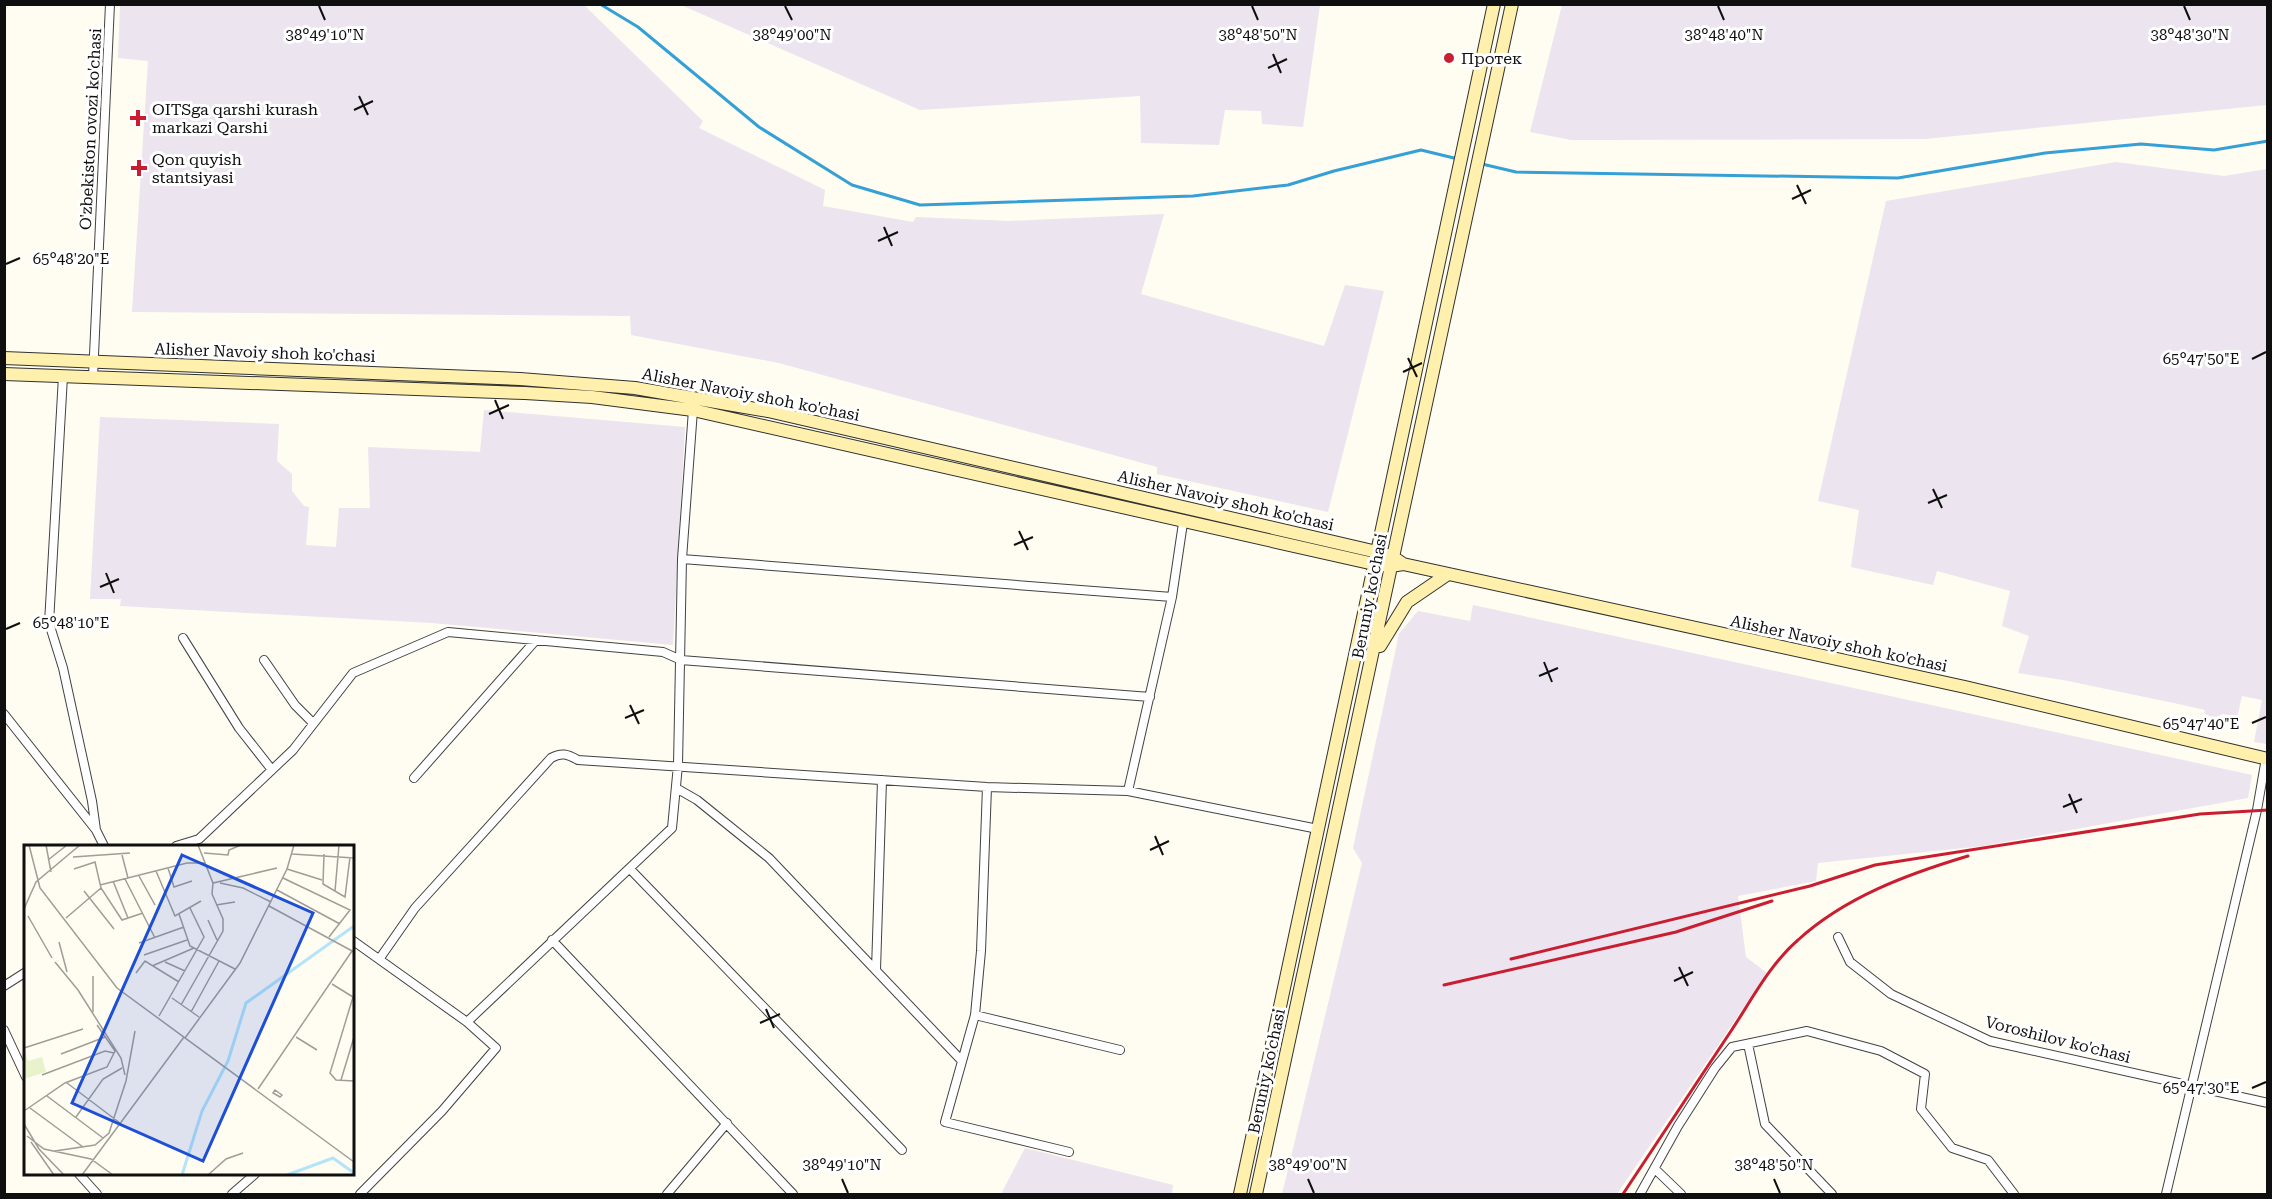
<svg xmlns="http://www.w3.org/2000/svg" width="2272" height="1199" viewBox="0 0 2272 1199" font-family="'Roboto Serif',serif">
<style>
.industrial{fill:#ece4ee}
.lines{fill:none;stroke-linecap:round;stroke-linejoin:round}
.stream{stroke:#35a0d6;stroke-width:3}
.street-casing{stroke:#424242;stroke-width:10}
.secondary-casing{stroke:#313131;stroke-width:14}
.street{stroke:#fff;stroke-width:8}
.secondary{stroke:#fff1ad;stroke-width:12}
.rail{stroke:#c91e31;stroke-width:3}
.ticks{fill:none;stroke:#0f0f0f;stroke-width:2}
.poi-dot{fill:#c91e31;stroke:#fff;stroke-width:2}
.labels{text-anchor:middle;stroke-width:6;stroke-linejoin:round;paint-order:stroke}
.poi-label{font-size:16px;fill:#0f0f0f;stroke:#fff;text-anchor:start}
.street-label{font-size:16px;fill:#0f0f0f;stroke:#fff}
.inset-river{fill:none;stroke:#b3e4fa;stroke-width:3}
.inset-road{fill:none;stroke:#9f9d97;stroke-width:1.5}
.view{fill:#1d4ed8;fill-opacity:0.15;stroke:#1d4ed8;stroke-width:3}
.inset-edge{fill:none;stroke:#0f0f0f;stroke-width:3}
.ticks-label{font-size:15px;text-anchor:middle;fill:#0f0f0f;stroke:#fff;stroke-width:6;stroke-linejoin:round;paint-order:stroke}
</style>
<rect width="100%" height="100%" fill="#fffcf2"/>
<!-- industrial -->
<path class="industrial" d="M120,5H584L703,121L699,128L825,190L823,206L913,222L916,217L1009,221L1164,214L1141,294L1324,346L1345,285L1384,291L1328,512L1157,474V467L779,363L631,335L630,316L132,312L148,61L118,58Z
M681,5H1320L1303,127L1262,124L1261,111L1225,110L1219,145L1141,143L1140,96L920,110Z
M1562,5H2267V105L1925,139L1571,140L1530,132Z
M2116,162L2224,176L2267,169V744L2254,742L2262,700L2242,696L2237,718L2223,714L2213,718L2204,713L2205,710L2183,705L2063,680L2018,673L2029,636L2002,626L2010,591L1937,571L1933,585L1851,567L1859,510L1818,501L1886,201Z
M484,410L685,427L673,645L432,623L120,606L121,599H90L100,417L279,424L277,461L292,474V491L304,506L309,507L306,545L336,547L339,508H370L368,447L480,452Z
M1473,605L2252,775L2248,798L1983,846L1818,863L1816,881L1738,896L1746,957L1767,973L1617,1194H1282L1362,863L1353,848L1399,634L1418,611L1470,621Z
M1025,1148L1173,1185L1172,1194H1001Z"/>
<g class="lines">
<!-- stream -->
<path class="stream" d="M600,4L638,27L759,127L852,185L920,205L1193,196L1288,185L1334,171L1421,150L1458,159
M1482,164L1516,172L1898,178L2045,153L2141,144L2214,150L2268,141"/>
<!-- street casing -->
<g class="street-casing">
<path id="street" d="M63,376L49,623L63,668L92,801L96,830
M93,377L110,4
M682,559L1172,597
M183,638L239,728L272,770
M264,660L295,705L313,723
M4,714L96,830L104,846
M414,778L536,640
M987,787L981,951L975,1015L945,1122L1069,1152
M676,788L697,800L769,858L962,1061
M1128,791L1172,597L1183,523
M176,846L199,839L293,750L353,673L448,632L663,652L681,660L1150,697
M630,869L902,1150
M1838,937L1850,962L1891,994L1990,1041L2268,1103
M352,940L467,1022L496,1048L442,1111L360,1194
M552,940L793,1194
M380,958L415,908L551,758C562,752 567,754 578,760L987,787L1128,791L1318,829
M876,970L882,780
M4,986L26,972
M975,1015L1120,1050
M467,1022L672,828L678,765L682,559L693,410
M4,1030L26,1077
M1748,1044L1765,1124L1832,1194
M1655,1169L1681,1194
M79,1174L97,1194
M232,1194L255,1174
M667,1194L727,1123
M1640,1194L1678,1126L1715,1068L1732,1047L1807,1031L1881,1051L1925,1074L1921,1109L1952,1148L1988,1160L2014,1194
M2166,1194L2257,810L2266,758"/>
</g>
<!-- secondary casing -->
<g class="secondary-casing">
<path id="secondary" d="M4,358L520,379L635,388L768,411L1377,552L1393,557L1403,564
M4,374L525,393L592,397L693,410L1374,564L1391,566L1403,564L1965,687L2268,759
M1380,646L1407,602L1448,574
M1240,1194L1494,4
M1256,1194L1512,4"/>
</g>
<!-- street -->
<use href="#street" class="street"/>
<!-- secondary -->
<use href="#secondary" class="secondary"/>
<!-- rail -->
<path class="rail" d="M1511,959L1810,886L1875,865L2200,814L2268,810
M1444,985L1676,932L1772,901
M1623,1194C1659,1140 1695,1086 1731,1031C1751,1001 1770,964 1798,940C1845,897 1908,874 1968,856"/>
</g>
<!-- ticks -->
<path class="ticks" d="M319,6L325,20M785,6L792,20M1252,6L1258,20M1718,6L1724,20M2184,6L2190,20M1273,54L1281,73M1268,68L1287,59M359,96L368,115M354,110L373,101M1797,185L1806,204M1792,199L1811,190M884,227L892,246M878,241L898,232M6,264L20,258M1408,358L1417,377M2252,359L2266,352M1403,372L1422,363M495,400L503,419M489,414L509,405M1933,489L1942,508M1928,503L1947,495M1019,531L1028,550M1014,545L1033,537M106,573L114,593M100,587L119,579M6,629L20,623M1544,662L1552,682M1539,676L1558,668M630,705L639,724M625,718L644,710M2252,723L2266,717M2069,794L2077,813M2063,807L2082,799M1155,836L1163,855M1150,850L1169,841M1679,967L1688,986M1674,981L1693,972M766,1009L774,1028M760,1023L780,1014M2252,1088L2266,1082M842,1179L848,1193M1308,1179L1314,1193M1774,1179L1780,1193"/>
<!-- markers -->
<g class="poi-dot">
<circle cx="1449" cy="58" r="6"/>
<path d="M135 109h6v6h6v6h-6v6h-6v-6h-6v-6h6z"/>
<path d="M136 159h6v6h6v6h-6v6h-6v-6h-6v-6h6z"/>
</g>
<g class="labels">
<!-- poi labels -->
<g class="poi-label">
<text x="1461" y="64">Протек</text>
<text x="152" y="115">OITSga qarshi kurash<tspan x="152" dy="18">markazi Qarshi</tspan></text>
<text x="152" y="165">Qon quyish<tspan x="152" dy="18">stantsiyasi</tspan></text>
</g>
<!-- street labels -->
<g class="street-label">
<text transform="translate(90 129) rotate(-87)" y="6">O'zbekiston ovozi ko'chasi</text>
<text transform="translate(265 352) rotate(2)" y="6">Alisher Navoiy shoh ko'chasi</text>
<text transform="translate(751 394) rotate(11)" y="6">Alisher Navoiy shoh ko'chasi</text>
<text transform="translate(1226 500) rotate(13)" y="6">Alisher Navoiy shoh ko'chasi</text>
<text transform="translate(1369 596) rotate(-79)" y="6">Beruniy ko'chasi</text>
<text transform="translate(1839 643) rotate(12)" y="6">Alisher Navoiy shoh ko'chasi</text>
<text transform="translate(2058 1039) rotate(14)" y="6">Voroshilov ko'chasi</text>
<text transform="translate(1266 1071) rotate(-78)" y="6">Beruniy ko'chasi</text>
</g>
</g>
<!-- overview -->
<g transform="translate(24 845)">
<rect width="330" height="330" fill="#fffcf2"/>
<path d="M1,205L4,216L18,212L22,227L0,234Z" fill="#e8f3cb"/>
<path class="inset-river" d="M158,330L178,266L204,216L222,158L330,81M263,330L309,313L330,328"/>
<path class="inset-road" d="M5,0L16,43L93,143L330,317M22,0L27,27M174,0L189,38L253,23M180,8L204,10L205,5L217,0M268,9L330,13M300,9L299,39L321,52L326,12M98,10L104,33M49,12L106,8M24,15L43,0M144,23L150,42L168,36M50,24L71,17L77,43L98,75L119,68M263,24L298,35M132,26L151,71L177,56M115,31L131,60M259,33L326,65L305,92M101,34L131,93M89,36L104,73M196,38L219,43L247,57M76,40L163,18H181M253,45L316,79M60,46L90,84M311,46L315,0M192,60L211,57M245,61L330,107M0,64L12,37L56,0M155,69L166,101L211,124M4,71L28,113M42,73L77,43M184,75L193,95M35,97L43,127M115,98L160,82M120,110L163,95M31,117L54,145L97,213L101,230M141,117L161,126M128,121L170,103M112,128L121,116L155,137M308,139L329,152M329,152L306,228L312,235L330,236M148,153L175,172M157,160L199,86V74L188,49L189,38M69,167V131M167,167L195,116M135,171L180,92L166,63M272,192L293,205M161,193L216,118L263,24L270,0M0,203L59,184M37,209L81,192M18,230L81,206L90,208M317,235L330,192M43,238L96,278M234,244L328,106M251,245L258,250L256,252L249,248ZM23,251L79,293M6,263L59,302M0,266L41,238L83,222L91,206L73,180M52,272L79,234L98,223M0,279L15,304L40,330M3,291L20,304L67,314L89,330M7,297L30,330M31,306L71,300L85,288L102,236L111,186M58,330L160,192M184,330L202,314L219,308"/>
<path class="view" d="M158,10L289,68L179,316L48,258Z"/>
<rect width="330" height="330" class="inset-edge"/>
</g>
<g class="ticks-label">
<text x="325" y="40">38°49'10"N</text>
<text x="792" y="40">38°49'00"N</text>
<text x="1258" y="40">38°48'50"N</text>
<text x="1724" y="40">38°48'40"N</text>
<text x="2190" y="40">38°48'30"N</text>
<text x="71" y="264">65°48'20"E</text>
<text x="2201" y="364">65°47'50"E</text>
<text x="71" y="628">65°48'10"E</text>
<text x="2201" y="729">65°47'40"E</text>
<text x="2201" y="1093">65°47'30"E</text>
<text x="842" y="1170">38°49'10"N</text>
<text x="1308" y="1170">38°49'00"N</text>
<text x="1774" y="1170">38°48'50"N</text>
</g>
<!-- border -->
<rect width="2272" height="1199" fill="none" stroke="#0f0f0f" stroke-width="12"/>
</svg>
